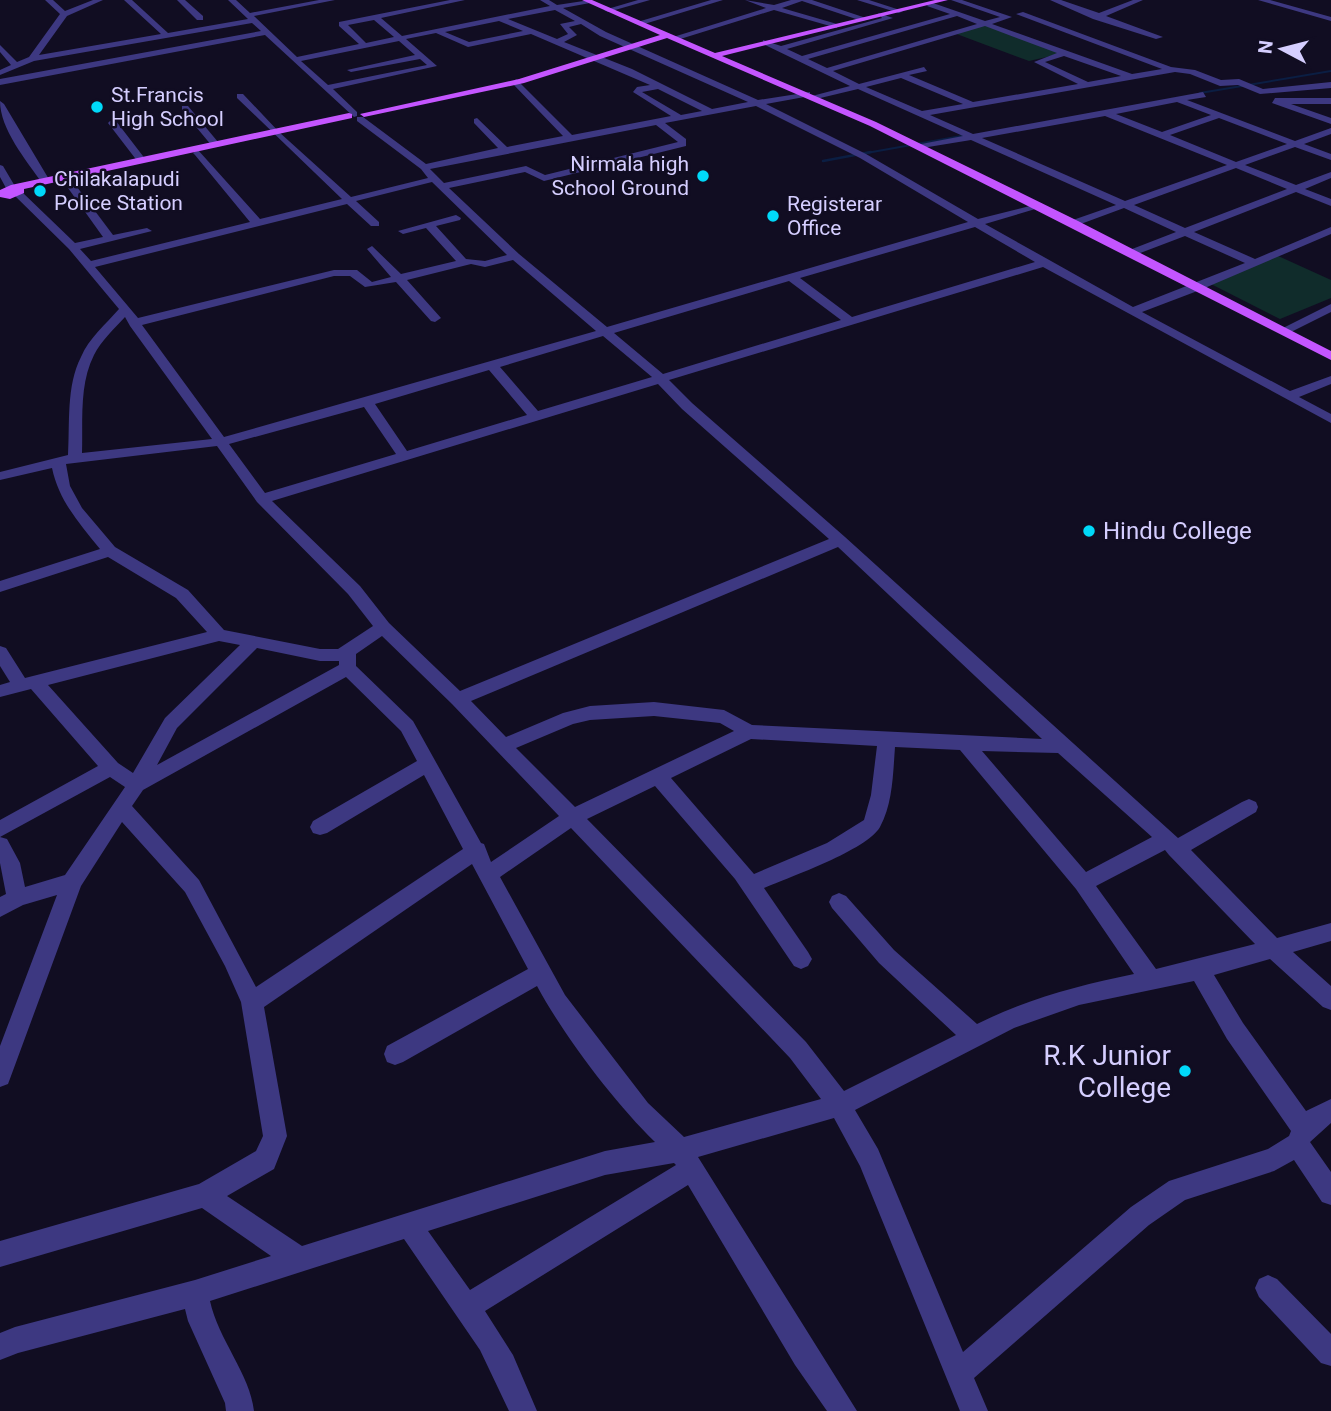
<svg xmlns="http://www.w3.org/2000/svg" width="1331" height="1411" viewBox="0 0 1331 1411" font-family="Roboto,sans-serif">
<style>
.green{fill:#102c2b}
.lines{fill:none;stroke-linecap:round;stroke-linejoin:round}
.stream-far1{stroke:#0b1e43;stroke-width:2}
.stream{stroke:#0b1e43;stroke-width:2.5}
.minor{fill:#3d3881;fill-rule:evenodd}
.major{fill:#c455ff;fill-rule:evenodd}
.poi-dot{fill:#00d9f9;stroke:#110d22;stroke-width:2.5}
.labels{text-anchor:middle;stroke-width:5;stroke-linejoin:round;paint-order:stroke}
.far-poi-label{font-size:21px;fill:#d5ceff;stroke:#110d22;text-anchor:start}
.poi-label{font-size:24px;fill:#d5ceff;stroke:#110d22;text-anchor:start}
.near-poi-label{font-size:28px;fill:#d5ceff;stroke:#110d22;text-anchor:end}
</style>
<rect width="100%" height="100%" fill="#110d22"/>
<!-- green -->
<path class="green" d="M985,24L1064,53L1029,61L954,33Z
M1276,255L1331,280V298L1280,319L1209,283Z"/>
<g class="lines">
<!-- stream-far1 -->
<path class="stream-far1" d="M1200,93L1331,71
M861,154L967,135"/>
<!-- stream -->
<path class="stream" d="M823,161L871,152"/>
<!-- minor -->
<path class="minor" d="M45,0H53L65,11L93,0H103L67,16L39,55L161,34L124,0H132L168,33L248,19L228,0H236L250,13L319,0H335L254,16L297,57L359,44L339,26V22L450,0H465L381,18L402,36L550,6L540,0H549L557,5L590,0V3L563,8L606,32L758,100L810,92V96L766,104L866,154L978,219L1042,203V207L985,224L1133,307L1245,263L1185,236L1135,255H1127V251L1176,232L1124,208L1078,225H1070V221L1116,205L971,140L916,149V145L963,136L858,89L812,100V96L850,86L763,44V40L781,46L882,18L878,13L893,18L787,49L802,56L950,14L927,6L930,2L985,21L1000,17L951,0H962L1012,17L992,24L1132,74L1162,69L1016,14L1023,12L1171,67L1195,70L1221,80L1239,79L1263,89L1331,82V88L1260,94L1238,85L1220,86L1190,74L1175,72L930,115L973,134L1203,92L1206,97L1187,100L1295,141L1331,128V134L1304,144L1331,154V160L1295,147L1245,165L1296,185L1331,172V178L1305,189L1331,199V206L1296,192L1194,232L1255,259L1331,227V234L1200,290L1142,312L1290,391L1331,376V384L1299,397L1331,414V423L1043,267L669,380L692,403L845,537L1178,838L1242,802L1249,799L1256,802L1258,807L1256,812L1191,850L1277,938L1331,923V941L1293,952L1331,986V1010L1323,1007L1270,959L1214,975L1243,1023L1306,1111L1331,1099V1123L1310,1142L1331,1172V1205L1322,1202L1294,1160L1274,1171L1185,1200L1149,1225L974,1378L988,1411H960L860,1166L834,1118L698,1157L857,1411H827L795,1365L688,1185L485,1311L513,1355L537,1411H509L480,1350L404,1239L210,1301C218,1339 250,1374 254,1411H226L225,1403L188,1321L185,1309L18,1353L0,1360V1333L15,1327L195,1280L271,1256L202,1208L0,1267V1241L199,1184L256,1151L263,1136L241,1002L225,966L185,892L122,822L81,886L11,1076L8,1084L0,1087V1046L57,895L23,905L0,917V897L6,894L0,863V820L98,766L31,689L0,697V685L10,682L0,666V646L6,648L25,678L207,632L176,598L108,557L0,592V581L100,549C79,523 59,501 52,468L0,480V472L68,455C70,424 66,386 81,357C89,338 106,324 119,309L69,249L13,194L22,192L75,243L103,237L63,181L68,178L71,179L113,235L147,228L152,231L80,249L91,261L250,222L195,155L193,153L198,150L260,219L342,199L237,98V94H243L279,132L351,197L428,178L421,169L357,121V117H363L426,164L498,148L474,123V119L477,118L507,147L563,136L513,84L516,79L572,135L671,116L633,92L637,87L650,85L531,34L468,47L436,33L406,39L437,66L333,89L357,112V116L354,117L265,35L0,85V79L261,31L252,23L34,61L0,75V70L11,65L0,52V45L17,62L29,57L60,14ZM555,10L575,21L560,24L568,34L557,39L508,19ZM957,16L977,24L827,68L808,59ZM374,20L394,37L366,43L348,25ZM499,21L523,31L469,42L445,32ZM581,24L600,36L748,102L712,109L632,69L564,42L577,35L569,27ZM985,26L1057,53L1034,62L1078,84L973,102L909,75L927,71L924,67L859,84L833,71ZM399,41L415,55L347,70L351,72L420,59L427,65L328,85L301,61ZM1064,56L1121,76L1088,82L1045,62ZM901,78L963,104L922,111L866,87ZM658,89L702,111L681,115L642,92ZM1177,102L1211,115L1162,132L1116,114ZM756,106L860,158L968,222L607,327L519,254L449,188L525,172L544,181L686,146V139L665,123ZM1105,116L1227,165L1125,201L982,138ZM1219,118L1287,144L1236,162L1170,135ZM656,125L678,142L545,175L526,166L444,183L430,169ZM1236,168L1287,189L1185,228L1134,205ZM432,182L507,255L485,261L466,259L436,226L460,220L461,218L456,215L398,231L403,234L426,228L456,261L401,274L372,246L367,249L391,277L372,282L357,270H334L138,318L95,267L347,204L371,226H379V222L356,201ZM975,227L1035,262L852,317L800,278ZM513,260L596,331L224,437L142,325L334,276H350L365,287L396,282L431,321L435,322L441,318L407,280L471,264L485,267ZM789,281L841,320L663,374L614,333ZM125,317L130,326L212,439L82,453C83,422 79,384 94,355C101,341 114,329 125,317ZM603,336L652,377L538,411L500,367ZM489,370L527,415L407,451L375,404ZM658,384L682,409L829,539L460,691L389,623L360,586L272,501ZM364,407L396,454L265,493L229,444ZM217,446L257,502L348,594L373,626L338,649H320L224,630L188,590L115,547L82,508L70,486L66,464ZM838,547L1042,739L752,725L724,710L654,702L590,706L563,713L506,737L471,701ZM382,636L452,704L559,816L491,862L484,844L481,843L413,721L356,666V654ZM219,641L240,645L165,718L133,773L118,763L48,685ZM257,648L320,661H339V665L157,765L177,728ZM346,677L401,731L417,761L313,821L310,827L313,833L320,835L327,833L424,775L463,849L256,987L199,880L132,806L143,790ZM654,716L720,723L734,731L575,807L516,748L573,724L590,720ZM751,739L877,746L871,795L864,820L827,843L754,874L671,778ZM895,747L960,750L1076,889L1134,974C1080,985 1027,999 977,1024L894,950L846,896L839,893L832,896L829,902L832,908L879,963L956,1035L844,1091L806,1042L587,819L655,786L735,879L794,966L801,969L808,966L812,959L808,952L764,888C790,877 867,850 880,827C893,803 893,773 895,747ZM982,751L1058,753L1152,837L1086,872ZM110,777L125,787L65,875L25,887L20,863L7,839L0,837ZM571,828L790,1058L821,1099L684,1137L648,1103L565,995L500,877ZM1165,850L1169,855L1255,944L1156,969L1096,886ZM472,864L528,969L387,1046L384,1054L387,1062L395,1065L403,1062L537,986C564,1036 614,1102 655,1142L605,1151L302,1246L227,1196L274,1169L287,1136L264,1007ZM1194,981L1227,1039L1291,1131L1289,1136L1268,1149L1169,1181L1131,1207L963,1352L878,1149L855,1110L1014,1028L1079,1005ZM674,1163L676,1165L470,1290L428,1231L605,1175Z
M177,0H185L203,16V20H197Z
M638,0H650L608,12L604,10Z
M711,0H723L641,25L634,23Z
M745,0L774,5L791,0H812L869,19L862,21L802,1L782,8L837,24V28L774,10L677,40L670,38L766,8Z
M857,0H869L903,11L899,13Z
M1050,0H1061L1099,13L1133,0H1143L1106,16L1163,37L1156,39L1093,19Z
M1258,0H1270L1331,17V21Z
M1275,98H1331V104H1291L1331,118V124L1272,103Z
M0,101L4,104L50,181L48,183H42C26,160 0,129 0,101Z
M182,106H188L218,142V146H212L182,110Z
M110,121H116L146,160L144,162H138L108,123Z
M0,165L3,166L16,188L15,190L6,188L0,177Z
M1331,304V312L1287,334L1277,331Z
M1268,1275L1277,1279L1331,1334V1366L1321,1363L1259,1297L1255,1288L1259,1279Z"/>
<!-- major -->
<path class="major" d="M582,0H592L715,53L935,0H948L722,56L876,122L1078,221L1331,351V360L870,126L667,38L524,83L364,117L360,114L519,79L660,35Z
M349,113L352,114V118L24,189V193L10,199L0,197V190L11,185Z"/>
</g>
<!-- markers -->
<g class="poi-dot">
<circle cx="97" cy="107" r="7"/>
<circle cx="703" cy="176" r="7"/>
<circle cx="40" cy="191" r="7"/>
<circle cx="773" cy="216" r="7"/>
<circle cx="1089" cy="531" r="7"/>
<circle cx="1185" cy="1071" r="7"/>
</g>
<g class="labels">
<!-- far-poi labels -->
<g class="far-poi-label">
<text x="111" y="102">St.Francis<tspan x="111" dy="24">High School</tspan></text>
<text x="689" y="171" text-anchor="end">Nirmala high<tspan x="689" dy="24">School Ground</tspan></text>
<text x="54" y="186">Chilakalapudi<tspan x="54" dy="24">Police Station</tspan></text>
<text x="787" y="211">Registerar<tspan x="787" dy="24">Office</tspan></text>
</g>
<!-- poi labels -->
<g class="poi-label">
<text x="1103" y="539">Hindu College</text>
</g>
<!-- near-poi labels -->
<g class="near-poi-label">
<text x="1171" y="1065">R.K Junior<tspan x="1171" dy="32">College</tspan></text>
</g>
</g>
<!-- north arrow -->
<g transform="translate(1282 49) rotate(277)" stroke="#110d22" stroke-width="5" paint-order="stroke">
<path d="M0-5L12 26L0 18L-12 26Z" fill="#d5ceff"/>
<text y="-10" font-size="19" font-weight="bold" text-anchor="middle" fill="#d5ceff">N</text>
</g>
</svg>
